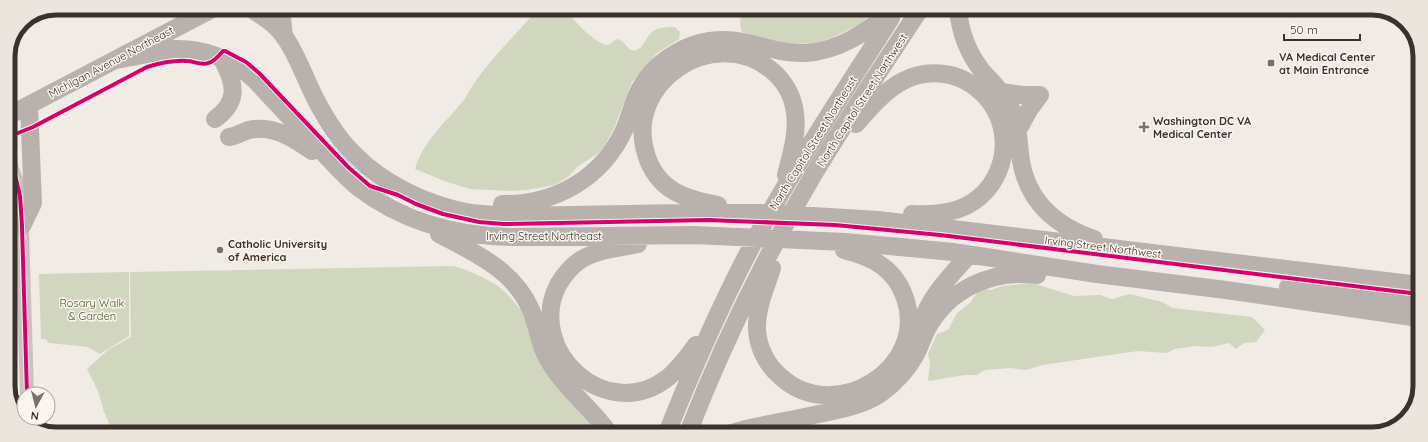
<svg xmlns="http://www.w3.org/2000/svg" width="1428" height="442" viewBox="0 0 1428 442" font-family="Quicksand,sans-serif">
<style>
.green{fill:#d1d6bf}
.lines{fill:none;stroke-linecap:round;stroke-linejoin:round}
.minor{stroke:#c9c3be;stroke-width:14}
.major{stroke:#b8b1ad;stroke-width:18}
.cycleway-casing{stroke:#fbf5ee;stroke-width:6}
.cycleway{stroke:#d6006c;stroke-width:4}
.poi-dot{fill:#7a716c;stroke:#fbf5ee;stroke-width:1.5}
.labels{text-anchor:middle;stroke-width:3;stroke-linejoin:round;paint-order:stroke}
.poi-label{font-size:11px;font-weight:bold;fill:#3b302b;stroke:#fbf5ee;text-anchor:start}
.street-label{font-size:11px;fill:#3b302b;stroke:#fbf5ee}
.park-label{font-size:11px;fill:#4a5a2e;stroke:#fbf5ee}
.rim{fill:none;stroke:#3b302b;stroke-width:5}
</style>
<rect width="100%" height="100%" fill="#f0ebe5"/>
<!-- green -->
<path class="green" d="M532,9H544L554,17L561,9H571C570,12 570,14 572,17C577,25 598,44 606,45C610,45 613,41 617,39L623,42L630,50C644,53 644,38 653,31C658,28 670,26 675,27L680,32L679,39L657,53L632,82L614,128L604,147L597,154L578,166L568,177L554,185L527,190L511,191L470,189L447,182L415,169C423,141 446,122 464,100C468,93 472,86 477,79C493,57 513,37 531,17Z
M771,9H876L860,24L831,38L816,43L794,44L779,43L742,32L740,24L741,16L745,13Z
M453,266L466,270L480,276L498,286L508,295L528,318L603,433L113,432L104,412L98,391L87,369L108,350L131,337L130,272Z
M129,272V336L100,354L88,347L49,343L45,339H41L39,274Z
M1032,283L1074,296L1100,295L1112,299L1130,294L1162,302L1173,308L1252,317L1265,330L1256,342L1244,343L1236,349L1229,343L1212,347L1195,346L1175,349L1166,353L1138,351L1042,365L1026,370L1011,368L985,370L977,375H965L928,381L930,362L928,354L937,334L948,330L957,313L970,303L980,288L991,290L1002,286Z
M92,425L100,432H43V427L55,431L65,427L82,429Z"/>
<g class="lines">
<!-- minor -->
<path class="minor" d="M8,158L16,179L20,196L22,226L27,394
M28,418V422"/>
<!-- major -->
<path class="major" d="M250,8C260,15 271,21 279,30C294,46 305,79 316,100C326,119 338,139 354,154C383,184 426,204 466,212C483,215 501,215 518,216L681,213H764L878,220L1419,285
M281,8L284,37
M958,9C960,32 968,53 982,71C992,82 1002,91 1009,104C1019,123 1018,141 1021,161C1028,202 1056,226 1094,239
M116,60L174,49C204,48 232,59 254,79C275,102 297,125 318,147C331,161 344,176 359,188C403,222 458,236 512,237L694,235L845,242L900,247L953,252L1097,274L1226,290L1419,318
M1001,92L1023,95H1040
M8,116L214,8
M215,119C240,101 235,83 222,59
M856,124C870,108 884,91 903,81C916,74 930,72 944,74C961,76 975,85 986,97C1016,131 1007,185 966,206C950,214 930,215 912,214
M1018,130L1029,110L1040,95
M229,137C236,136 242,132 249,130C273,124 294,139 312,151
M502,204C555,205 603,178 625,128C629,118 632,107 636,97C644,78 658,63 676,53C696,41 720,37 743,42C765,46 781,54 805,53C841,51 868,30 896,9
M718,205C684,199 657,190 646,154C624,83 712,24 770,69C784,80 793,96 795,113C798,134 791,155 786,175
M22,226L33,203L29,105
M439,234C475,253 514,270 531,310C539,329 539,348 552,366C568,391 592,409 609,433
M638,244C619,248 600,249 582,259C572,265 564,275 558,285C525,351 606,424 666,379C678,370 687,357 696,345
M772,268C766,288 756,308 757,330C758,347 767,366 781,377C835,426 929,368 905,298C895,268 872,257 844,250
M1288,287L1419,303
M922,321C931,295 951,275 969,255
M667,433C700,350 737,267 783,190C817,131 855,75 891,18
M688,433C723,343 766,255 815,172C848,117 885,63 920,9
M732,433L746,429C768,424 791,420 814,415C837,410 860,407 880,394C894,384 908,369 916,354C920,346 923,337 927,329C949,289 992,269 1037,275"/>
<!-- cycleway casing -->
<g class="cycleway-casing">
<path id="cycleway" d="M8,137L33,127L147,67C160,63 173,60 187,61C193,61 202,66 208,63C214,62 219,56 223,51H225L246,62L259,73L348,167L370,186L398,195L416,204L443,214L479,222L504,224L708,220L835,225L940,235L1419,294
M8,158L16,179L20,196L22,226L27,394"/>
</g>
<!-- cycleway -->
<use href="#cycleway" class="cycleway"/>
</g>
<!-- markers -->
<g class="poi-dot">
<rect x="1267" y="59" width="8" height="8" rx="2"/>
<path d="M1142 121h4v4h4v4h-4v4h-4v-4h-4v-4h4z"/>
<circle cx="220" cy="250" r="4"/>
</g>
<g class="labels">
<!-- poi labels -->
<g class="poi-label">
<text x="1279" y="61">VA Medical Center<tspan x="1279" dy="13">at Main Entrance</tspan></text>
<text x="1153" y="125">Washington DC VA<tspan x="1153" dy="13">Medical Center</tspan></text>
<text x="228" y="248">Catholic University<tspan x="228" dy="13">of America</tspan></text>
</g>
<!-- street labels -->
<g class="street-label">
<text transform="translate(111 62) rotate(-28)" y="4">Michigan Avenue Northeast</text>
<text transform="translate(862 100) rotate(-57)" y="4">North Capitol Street Northwest</text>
<text transform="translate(813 143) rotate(-58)" y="4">North Capitol Street Northeast</text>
<text x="544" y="240">Irving Street Northeast</text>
<text transform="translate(1103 247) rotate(7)" y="4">Irving Street Northwest</text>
</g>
<!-- park labels -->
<g class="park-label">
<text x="92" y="307">Rosary Walk<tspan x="92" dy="13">&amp; Garden</tspan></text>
</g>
</g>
<!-- crop -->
<path d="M0 0H1428V442H0ZM56 15H1372A41 41 0 0 1 1413 56V386A41 41 0 0 1 1372 427H56A41 41 0 0 1 15 386V56A41 41 0 0 1 56 15Z" fill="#ece5de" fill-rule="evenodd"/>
<path class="rim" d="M56 15H1372A41 41 0 0 1 1413 56V386A41 41 0 0 1 1372 427H56A41 41 0 0 1 15 386V56A41 41 0 0 1 56 15Z"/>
<!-- north arrow -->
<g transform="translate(36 406) rotate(187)"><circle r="19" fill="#fbf5ee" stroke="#aea6a0"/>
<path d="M0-3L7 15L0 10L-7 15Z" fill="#7a716c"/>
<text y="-6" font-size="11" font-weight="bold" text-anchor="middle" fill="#3b302b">N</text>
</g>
<!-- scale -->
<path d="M1284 34v6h76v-6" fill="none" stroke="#3b302b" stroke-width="2"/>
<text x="1290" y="34" font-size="12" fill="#3b302b" stroke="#fbf5ee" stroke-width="3" paint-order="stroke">50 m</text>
</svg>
